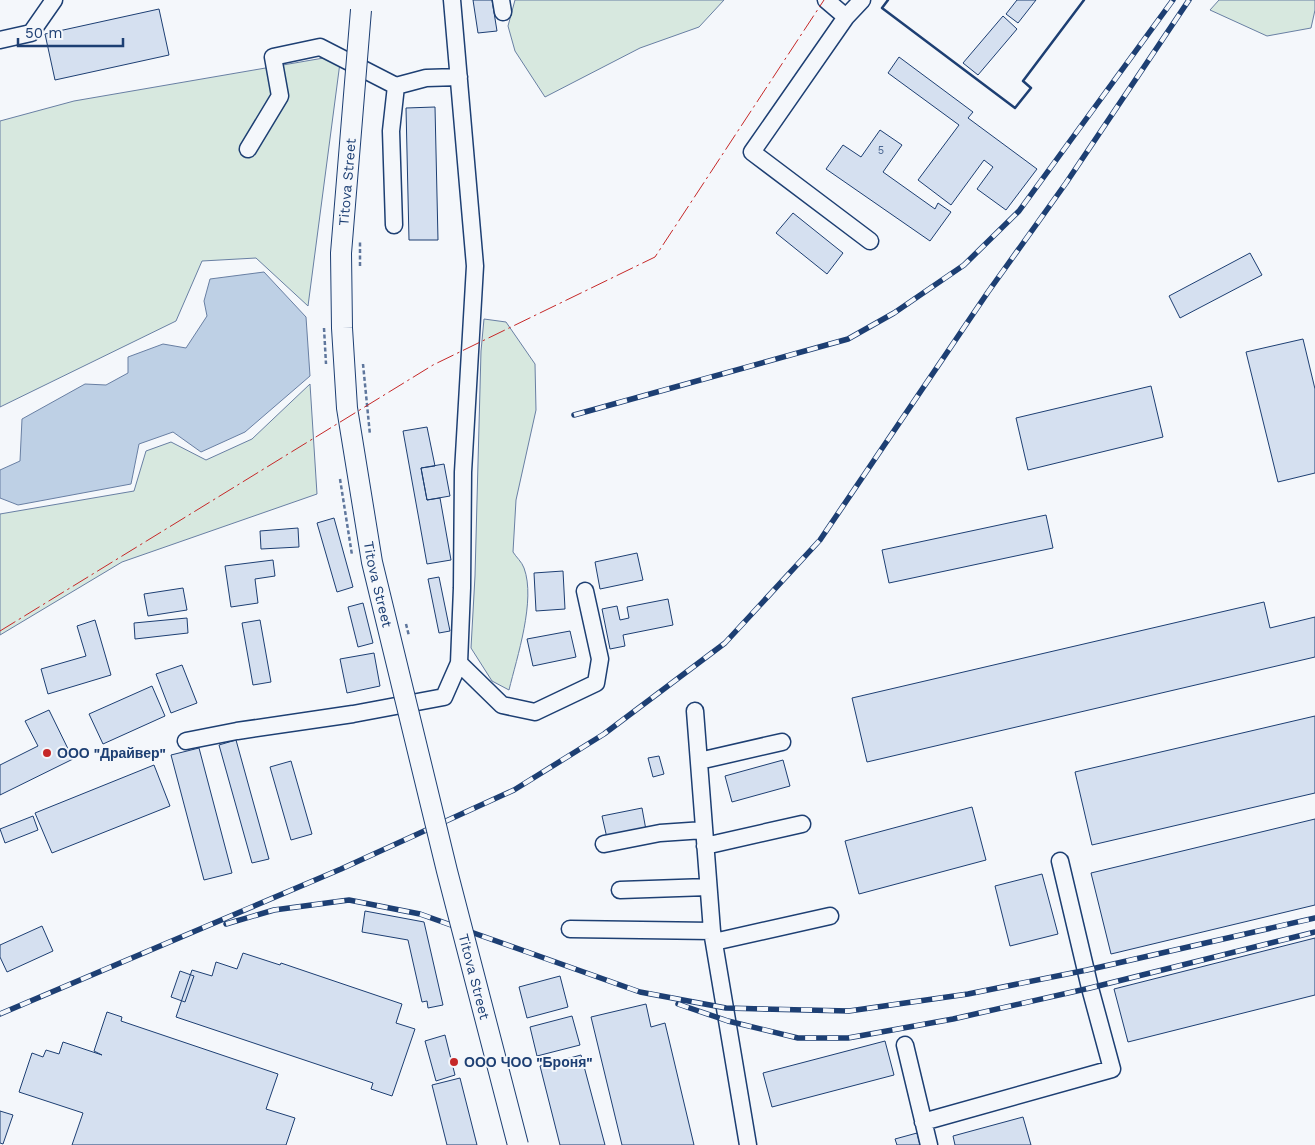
<svg xmlns="http://www.w3.org/2000/svg" width="1315" height="1145" viewBox="0 0 1315 1145" font-family="'Work Sans',sans-serif">
<style>
.green{fill:#d7e8df;stroke:#687fa3}
.water{fill:#bed0e5;stroke:#687fa3}
.building{fill:#d5e0f0;stroke:#1d3f73}
.lines{fill:none;stroke-linecap:round;stroke-linejoin:round}
.minor-casing{stroke:#1d3f73;stroke-width:19}
.minor{stroke:#f4f7fb;stroke-width:16}
.rail-casing{stroke:#1d3f73;stroke-width:5.5}
.rail{stroke:#f4f7fb;stroke-width:4;stroke-dasharray:11;stroke-linecap:butt}
.major-bridge-casing{stroke:#1d3f73;stroke-width:22;stroke-linecap:butt}
.path-bridge{stroke:#5e769c;stroke-width:2.5;stroke-dasharray:4 2.5;stroke-linecap:butt}
.major-bridge{stroke:#f4f7fb;stroke-width:20}
.wall{stroke:#1d3f73;stroke-width:2.5}
.power{stroke:#c62828;stroke-width:1;stroke-dasharray:18 4 2.5 4;stroke-linecap:butt}
.poi-dot{fill:#c62828;stroke:#f4f7fb;stroke-width:2}
.labels{text-anchor:middle;stroke-width:4;stroke-linejoin:round;paint-order:stroke}
.number-label{font-size:11px;fill:#4b6792}
.street-label{font-size:14px;fill:#1d3f73;stroke:#f4f7fb}
.poi-label{font-size:14px;font-weight:bold;fill:#1d3f73;stroke:#f4f7fb;text-anchor:start}
</style>
<rect width="100%" height="100%" fill="#f4f7fb"/>
<!-- green -->
<path class="green" d="M515,0H724L699,27L640,48L545,97L515,51L508,26Z
M1219,0H1315V10L1311,28L1267,36L1210,10Z
M341,55L308,306L256,258L202,261L176,321L0,407V121L74,101Z
M484,319L506,322L535,364L536,410L516,500L513,552C516,557 522,562 524,568C536,600 517,657 509,690L492,681L471,648L475,576L481,351Z
M310,384L317,494L122,562L0,635V514L134,491L146,451L171,442L206,460L252,439Z"/>
<!-- water -->
<path class="water" d="M264,272L306,317L310,376L245,432L201,452L173,432L139,444L131,484L18,505L0,498V470L20,461L22,419L85,384L106,385L128,373V357L163,344L186,348L207,316L204,301L210,279Z"/>
<!-- building -->
<path class="building" d="M473,0H492L497,31L478,33Z
M1017,0H1036L1018,23L1006,14Z
M159,9L169,55L55,80L45,34Z
M1003,16L1017,29L978,75L963,63Z
M899,57L973,112L968,118L1037,169L1006,210L977,189L993,167L984,160L951,205L918,180L959,125L888,73Z
M435,107L438,240H409L406,108Z
M880,130L902,145L883,172L935,209L938,203L951,212L930,241L826,169L843,145L861,157Z
M793,213L843,253L827,274L776,233Z
M1250,253L1262,275L1180,318L1169,296Z
M1303,339L1315,389V473L1278,482L1246,352Z
M1151,386L1163,437L1028,470L1016,418Z
M427,427L435,466L421,468L427,500L440,498L451,560L427,564L403,431Z
M444,464L450,496L427,500L421,468Z
M1046,515L1053,548L889,583L882,550Z
M334,518L353,587L337,592L317,523Z
M298,528L299,547L261,549L260,531Z
M637,553L643,580L600,589L595,562Z
M273,560L275,576L255,579L258,603L231,607L225,566Z
M563,571L565,609L536,611L534,573Z
M439,577L450,631L439,633L428,579Z
M183,588L187,610L148,616L144,594Z
M668,599L673,625L623,635L625,646L610,649L602,609L617,606L620,620L629,618L627,607Z
M1264,602L1270,628L1315,617V657L867,762L852,698Z
M363,603L373,643L358,647L348,607Z
M187,618L188,633L135,639L134,623Z
M95,620L111,675L48,694L41,669L86,656L77,626Z
M260,620L271,682L253,685L242,623Z
M570,631L576,657L533,666L527,639Z
M374,653L380,686L347,693L340,659Z
M182,665L197,703L171,713L156,674Z
M152,686L165,716L103,744L89,714Z
M49,710L73,759L0,795V765L38,746L25,721Z
M1315,716V793L1092,845L1075,772Z
M236,740L269,859L252,863L219,745Z
M199,748L232,873L204,880L171,755Z
M659,756L664,774L653,777L648,758Z
M783,760L790,786L732,802L725,776Z
M291,761L312,834L291,840L270,767Z
M154,765L170,806L52,853L35,813Z
M972,807L986,860L859,894L845,841Z
M642,808L646,830L607,838L602,816Z
M33,816L38,830L5,843L0,829Z
M1315,819V905L1111,954L1091,873Z
M1042,874L1058,934L1010,946L995,886Z
M365,911L424,922L443,1005L428,1008L427,1001L422,1002L408,940L362,932Z
M42,926L53,951L7,972L0,957V945Z
M1315,938V995L1128,1042L1114,989Z
M243,953L280,965L281,963L402,1004L396,1023L415,1029L392,1096L371,1089L373,1083L176,1017L192,970L212,976L216,962L237,969Z
M180,971L194,976L185,1002L171,997Z
M560,976L568,1007L527,1018L519,987Z
M646,1004L651,1027L665,1023L694,1145H622L591,1017Z
M107,1012L122,1017L121,1021L278,1074L266,1109L295,1118L286,1145H72L83,1113L19,1092L32,1053L43,1057L46,1050L59,1054L63,1042L102,1055L94,1051Z
M572,1016L580,1045L537,1056L530,1027Z
M445,1035L455,1075L436,1081L425,1041Z
M885,1041L894,1075L772,1107L763,1073Z
M581,1055L605,1145H560L540,1066Z
M460,1078L477,1145H447L432,1085Z
M0,1111L13,1115L3,1144L0,1143Z
M1023,1117L1031,1145H955L953,1136Z
M917,1133L920,1145H897L895,1139Z"/>
<g class="lines">
<!-- minor casing -->
<g class="minor-casing">
<path id="minor" d="M452,0L475,266L463,472L462,588L459,663L502,705L535,712L596,683L600,659L585,591
M501,0L503,12
M826,0L846,17L752,152L870,241
M846,17L862,0
M0,40L31,33L54,0
M248,149L280,96L273,57L320,47L396,86
M394,225L391,131L396,86L426,78L459,77
M695,711L712,931L748,1145
M186,741L237,731L353,714L444,697L459,663
M699,761L782,742
M604,844L660,833L704,830
M705,846L802,824
M620,890L708,887
M570,929L712,931
M714,942L830,916
M905,1045L929,1145
M923,1122L1112,1069L1090,988L1060,861"/>
</g>
<!-- minor -->
<use href="#minor" class="minor"/>
<!-- rail casing -->
<g class="rail-casing">
<path id="rail" d="M574,415L848,339L894,313L964,265L1019,211L1173,0
M226,924L274,910L349,900L420,914L640,992L726,1008L849,1011L968,994L1087,970L1315,918
M678,1004L728,1021L798,1038H848L953,1019L1090,988L1315,932
M0,1014L341,869L514,790L604,734L725,643L820,540L988,292L1066,183L1189,0"/>
</g>
<!-- rail -->
<use href="#rail" class="rail"/>
<!-- major-bridge casing -->
<g class="major-bridge-casing">
<g id="major-bridge">
<path id="s1" d="M361,10L341,253L342,328L347,408L372,562L447,871L518,1145"/>
</g>
</g>
<!-- path-bridge -->
<path class="path-bridge" d="M360,266V241
M324,328L326,364
M363,364L370,435
M340,479L352,555
M406,624L409,636"/>
<!-- major-bridge -->
<use href="#major-bridge" class="major-bridge"/>
<!-- wall -->
<path class="wall" d="M888,0L882,8L1015,108L1031,88L1023,81L1084,0"/>
<!-- power -->
<path class="power" d="M0,631L433,365L655,257L824,0"/>
</g>
<!-- markers -->
<g class="poi-dot">
<circle cx="47" cy="753" r="5"/>
<circle cx="454" cy="1062" r="5"/>
</g>
<g class="labels">
<!-- number labels -->
<g class="number-label">
<text x="881" y="154">5</text>
</g>
<!-- street labels -->
<g class="street-label">
<text transform="translate(347 182) rotate(-85)" y="5">Titova Street</text>
<text dy="5" stroke="none"><textPath href="#s1" startOffset="578">Titova Street</textPath></text>
<text dy="5" stroke="none"><textPath href="#s1" startOffset="982">Titova Street</textPath></text>
</g>
<!-- poi labels -->
<g class="poi-label">
<text x="57" y="758">ООО "Драйвер"</text>
<text x="464" y="1067">ООО ЧОО "Броня"</text>
</g>
</g>
<!-- scale -->
<path d="M18 38v8h105v-8" fill="none" stroke="#1d3f73" stroke-width="2.5"/>
<text x="25" y="38" font-size="15" fill="#1d3f73" stroke="#f4f7fb" stroke-width="4" paint-order="stroke">50 m</text>
</svg>
